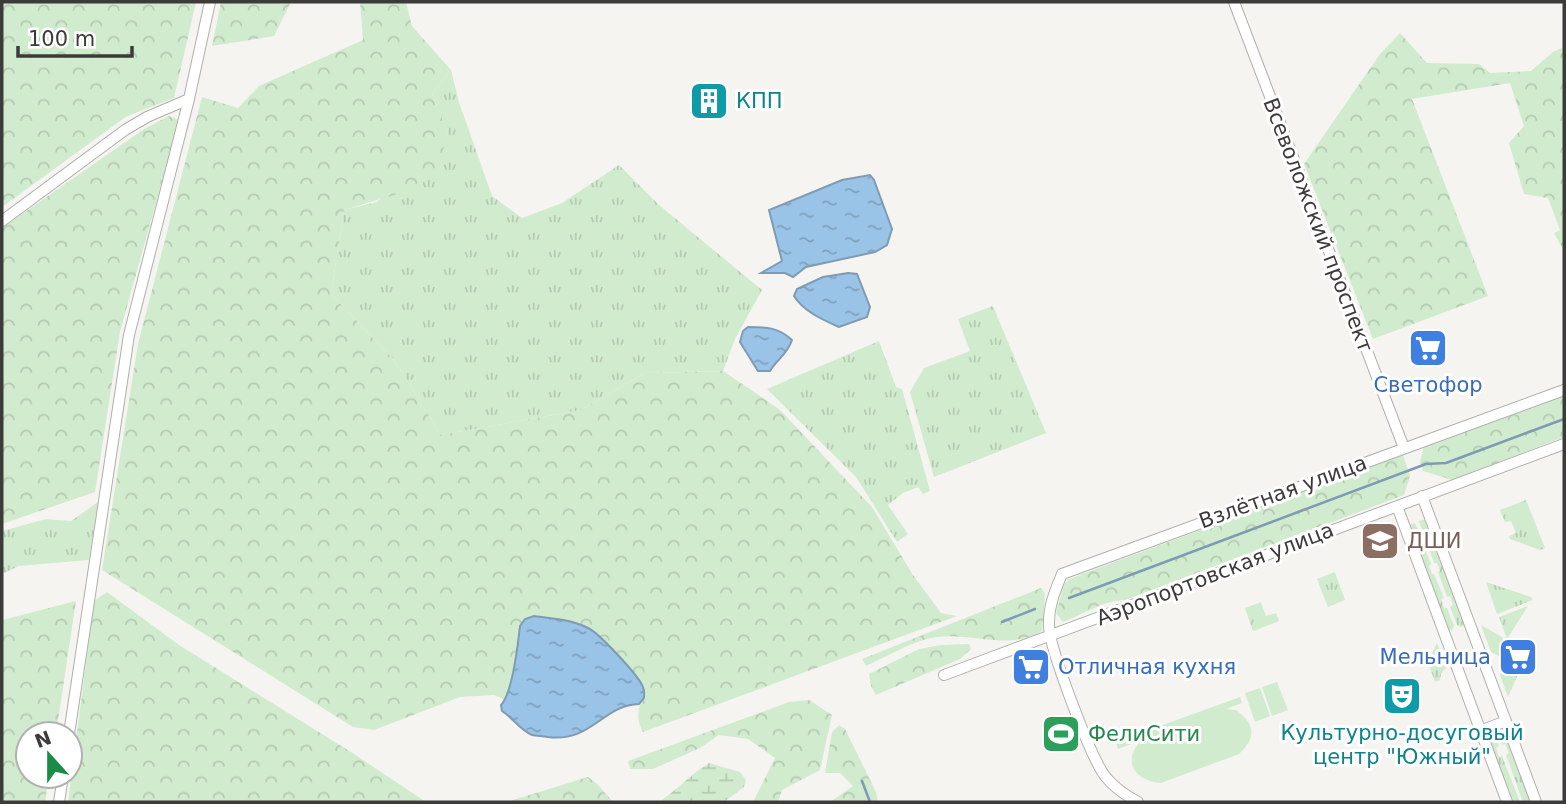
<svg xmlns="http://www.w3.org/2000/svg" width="1566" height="804" viewBox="0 0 1566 804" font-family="'DejaVu Sans',sans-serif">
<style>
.grass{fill:url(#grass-tufts)}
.forest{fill:url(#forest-crowns)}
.wetland{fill:url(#wetland-marsh)}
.pitch{fill:#d1ebce}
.water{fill:url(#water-ripples);stroke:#7e9bb3;stroke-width:2}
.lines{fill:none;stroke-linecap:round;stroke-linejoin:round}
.stream{stroke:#7e9bb3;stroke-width:2.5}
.minor-casing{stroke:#b0afab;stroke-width:12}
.minor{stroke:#fff;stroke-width:10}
.labels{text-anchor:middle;stroke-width:6;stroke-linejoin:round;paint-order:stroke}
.culture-label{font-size:21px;fill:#0d838f;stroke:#fff;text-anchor:start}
.street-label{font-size:21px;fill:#3c3b3a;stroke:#fff}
.shop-label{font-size:21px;fill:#366cbe;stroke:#fff}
.education-label{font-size:21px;fill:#785e54;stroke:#fff;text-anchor:start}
.leisure-label{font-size:21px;fill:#27864d;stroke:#fff;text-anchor:start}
</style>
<defs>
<pattern id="grass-tufts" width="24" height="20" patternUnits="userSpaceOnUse" patternTransform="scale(1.75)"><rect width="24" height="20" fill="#d1ebce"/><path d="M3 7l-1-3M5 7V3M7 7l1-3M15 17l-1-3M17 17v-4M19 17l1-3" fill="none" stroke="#b4cab2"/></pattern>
<pattern id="forest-crowns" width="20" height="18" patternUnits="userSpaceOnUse" patternTransform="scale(1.75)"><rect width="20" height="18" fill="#d1ebce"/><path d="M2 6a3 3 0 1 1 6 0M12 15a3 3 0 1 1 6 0" fill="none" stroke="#b4cab2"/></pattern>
<pattern id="wetland-marsh" width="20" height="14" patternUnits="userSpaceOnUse" patternTransform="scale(1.75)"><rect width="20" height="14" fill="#d1ebce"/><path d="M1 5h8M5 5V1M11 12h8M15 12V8" fill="none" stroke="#b4cab2"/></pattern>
<pattern id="water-ripples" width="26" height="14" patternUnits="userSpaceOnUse" patternTransform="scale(1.75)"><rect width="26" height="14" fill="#9ac4e7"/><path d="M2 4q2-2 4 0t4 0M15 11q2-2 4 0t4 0" fill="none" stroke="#7fa0bc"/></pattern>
</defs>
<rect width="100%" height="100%" fill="#f6f4f0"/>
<!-- grass -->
<path class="grass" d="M451,70L459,102L492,196L522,218L562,203L619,165L659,205L762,290L735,339L723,371L645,373L581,410L441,435L394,360L331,294L344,210L377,202L448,133L432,94Z
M993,306L1046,433L934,477L910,392L924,368L970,351L958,319Z
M879,341L896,387L902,389L930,491L923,494L918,487L903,493L888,505L908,534L897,542L856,477L767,389Z
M1526,500L1545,548L1540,550L1510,539L1509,536L1516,533L1511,521L1505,522L1500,510Z
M98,502L89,560L19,566L2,574V531L46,519L71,521Z
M1426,519L1466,625L1461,627L1457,625L1450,607L1453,605L1450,596L1447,597L1438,572L1440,571L1437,563H1434L1426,540L1428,538L1425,530H1422L1419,521Z
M1415,523L1419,531L1416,533L1419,542L1422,541L1431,564L1429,566L1432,574H1434L1444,598L1441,599L1444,608H1447L1454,626L1452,630L1448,632L1408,525Z
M1335,572L1345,600L1328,607L1317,579Z
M1486,582L1531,597L1533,600L1497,614Z
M1261,602L1266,616L1276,613L1279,621L1253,631L1245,608Z
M1528,606L1507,639L1499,617Z
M1481,625L1502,637L1509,655L1503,658L1491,652Z
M1437,643L1446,668L1441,673L1440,680L1435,682L1428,662Z
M1511,661L1517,677L1508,697L1500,675L1505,664Z
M1497,731L1506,734L1532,802H1523L1506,755L1509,753L1505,744L1502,745Z
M1494,732L1499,746L1496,748L1499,757L1502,756L1520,802H1511L1489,740Z"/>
<!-- forest -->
<path class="forest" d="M2,2H196L174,98L127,116L2,207Z
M221,2H291L274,36L212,46Z
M360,2H406L412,26L451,70L432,94L448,133L439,164L417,188L344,210L331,294L394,360L441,435L581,410L645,373L723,371L779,409L872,507L913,575L941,613L957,616L643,732C637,722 636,708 644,698C643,693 643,686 641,682C632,669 600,634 587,628C571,620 551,618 534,616L520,626L512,679L506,700L494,695L460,697L374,730L353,727L102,570L138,344L202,97L238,108L259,86L363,40Z
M1400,33L1427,63L1479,64L1490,73L1531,71L1553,52L1564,47V251L1554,233L1560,230L1548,198L1524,194L1509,143L1524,126L1510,83L1412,99L1488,296L1373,339L1304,164L1380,54Z
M169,116L179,120L120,332L95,492L2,524V228L144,129Z
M1564,395V437L1452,480L1423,471L1420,462L1424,445Z
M1403,455L1410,476L1404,495L1125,600C1101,601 1085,614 1063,622L1056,613L1064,585L1069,579Z
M1041,588L1045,594L1042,631C1010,651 972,632 936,637C912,641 888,656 866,666L862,659Z
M107,592L179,645L351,752L426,802H68L94,601Z
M76,601L56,734H28V776H49L45,802H2V620Z
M969,644L971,649L960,659L876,695L871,686L869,674L919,649L941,645Z
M809,700L832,715L820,770L782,790L778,802H753L775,758L748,739L719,735L700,748L653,769H630L628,761L789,702Z
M839,725L845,729L876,792L878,802H830L853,786L840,773H825L832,732Z
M588,777L597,784L613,802H506Z"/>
<!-- wetland -->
<path class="wetland" d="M709,763L740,772L746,780L744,787L724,802H659C677,790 690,775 709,763Z"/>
<!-- pitch -->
<path class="pitch" d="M1277,682L1288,710L1272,716L1262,687Z
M1260,688L1270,716L1255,722L1245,693Z
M1240,697L1242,703L1226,709L1236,710C1255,724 1257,737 1239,754L1161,783C1134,781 1121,760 1142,740L1118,749L1116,742Z"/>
<!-- water -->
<path class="water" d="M870,175L874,180L892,229L887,245L875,252L806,267L793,277L785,273H761L782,261L769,210L842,180Z
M848,273L857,274L870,307L867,317L839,327C823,320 803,311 794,296L797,289L823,277Z
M748,327C766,327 778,327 792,340C787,355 777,359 770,371H758L740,342L743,331Z
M534,616C551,618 572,620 588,628C599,633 639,676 643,687C645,692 644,693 644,698L639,704C603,705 591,743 548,737C543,736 537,736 532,735C520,730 513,718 502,711L501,705C512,694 518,644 520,626L525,619Z"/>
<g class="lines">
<!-- stream -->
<path class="stream" d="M1069,598L1426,464L1446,463L1564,419
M1002,622L1035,609
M862,781L870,802"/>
<!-- minor casing -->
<g class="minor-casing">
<path id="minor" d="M1234,2L1404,448
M2,221L125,130L147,117L189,99
M1422,496L1536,802
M1397,506L1507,802
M944,675L1564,444
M1480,731L1506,721
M69,734L129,335L189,99L210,2
M59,802L63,776
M1138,802C1125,795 1114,788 1105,776C1091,758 1049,647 1049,626C1048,607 1055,591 1062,574L1564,390"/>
</g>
<!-- minor -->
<use href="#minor" class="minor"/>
</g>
<!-- icons -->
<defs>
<g id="building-square" transform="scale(2.0125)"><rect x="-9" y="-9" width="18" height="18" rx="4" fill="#0f9aa8" stroke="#fff"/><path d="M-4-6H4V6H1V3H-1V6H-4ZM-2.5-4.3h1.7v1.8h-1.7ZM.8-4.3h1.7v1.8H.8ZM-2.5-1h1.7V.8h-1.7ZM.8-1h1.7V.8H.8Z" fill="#fff"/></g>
<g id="supermarket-square" transform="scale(2.0125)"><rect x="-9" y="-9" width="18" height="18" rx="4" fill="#3f7fe0" stroke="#fff"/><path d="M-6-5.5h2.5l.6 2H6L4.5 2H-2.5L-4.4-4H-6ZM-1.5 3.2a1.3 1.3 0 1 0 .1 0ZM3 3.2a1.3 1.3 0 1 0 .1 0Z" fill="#fff"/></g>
<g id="school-square" transform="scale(2.0125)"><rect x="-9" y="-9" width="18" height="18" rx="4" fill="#8d6e63" stroke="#fff"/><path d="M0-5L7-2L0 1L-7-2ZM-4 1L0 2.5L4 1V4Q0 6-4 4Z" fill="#fff"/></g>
<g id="theatre-square" transform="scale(2.0125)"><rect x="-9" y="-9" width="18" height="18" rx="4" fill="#0f9aa8" stroke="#fff"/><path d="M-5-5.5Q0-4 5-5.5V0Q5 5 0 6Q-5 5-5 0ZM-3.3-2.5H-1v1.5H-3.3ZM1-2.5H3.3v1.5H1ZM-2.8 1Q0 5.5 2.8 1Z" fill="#fff"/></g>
<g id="stadium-square" transform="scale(2.0125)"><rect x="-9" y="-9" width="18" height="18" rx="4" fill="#2e9e5b" stroke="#fff"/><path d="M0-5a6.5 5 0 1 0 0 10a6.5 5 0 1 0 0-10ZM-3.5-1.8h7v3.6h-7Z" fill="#fff"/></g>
</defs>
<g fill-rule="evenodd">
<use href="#building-square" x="709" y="101"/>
<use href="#supermarket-square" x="1428" y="348"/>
<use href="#school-square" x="1380" y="541"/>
<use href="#supermarket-square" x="1518" y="657"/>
<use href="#supermarket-square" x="1031" y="667"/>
<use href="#theatre-square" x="1402" y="696"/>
<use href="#stadium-square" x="1061" y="734"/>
</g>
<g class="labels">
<!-- culture labels -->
<g class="culture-label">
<text x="736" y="108">КПП</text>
<text x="1402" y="740" text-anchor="middle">Культурно-досуговый<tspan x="1402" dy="24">центр "Южный"</tspan></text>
</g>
<!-- street labels -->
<g class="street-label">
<text transform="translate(1318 225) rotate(69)" y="7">Всеволожский проспект</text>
<text transform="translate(1283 492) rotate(-20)" y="7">Взлётная улица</text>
<text transform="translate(1215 574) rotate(-21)" y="7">Аэропортовская улица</text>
</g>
<!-- shop labels -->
<g class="shop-label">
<text x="1428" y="392">Светофор</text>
<text x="1491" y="664" text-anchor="end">Мельница</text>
<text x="1058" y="674" text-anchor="start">Отличная кухня</text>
</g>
<!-- education labels -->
<g class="education-label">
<text x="1407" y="548">ДШИ</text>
</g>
<!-- leisure labels -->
<g class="leisure-label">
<text x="1088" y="741">ФелиСити</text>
</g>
</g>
<!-- border -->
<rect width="1566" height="804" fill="none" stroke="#3c3b3a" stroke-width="7"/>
<!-- north arrow -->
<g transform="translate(49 755) rotate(339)"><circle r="33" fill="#ffffff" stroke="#b1b1b0" stroke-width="2"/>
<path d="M0-5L12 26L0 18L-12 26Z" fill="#1a8c45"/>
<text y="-10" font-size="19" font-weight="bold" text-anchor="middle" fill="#3c3b3a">N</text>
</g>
<!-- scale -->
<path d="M18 46v10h114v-10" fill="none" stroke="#3c3b3a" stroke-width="3.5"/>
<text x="28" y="46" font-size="21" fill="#3c3b3a" stroke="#ffffff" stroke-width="5" paint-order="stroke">100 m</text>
</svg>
